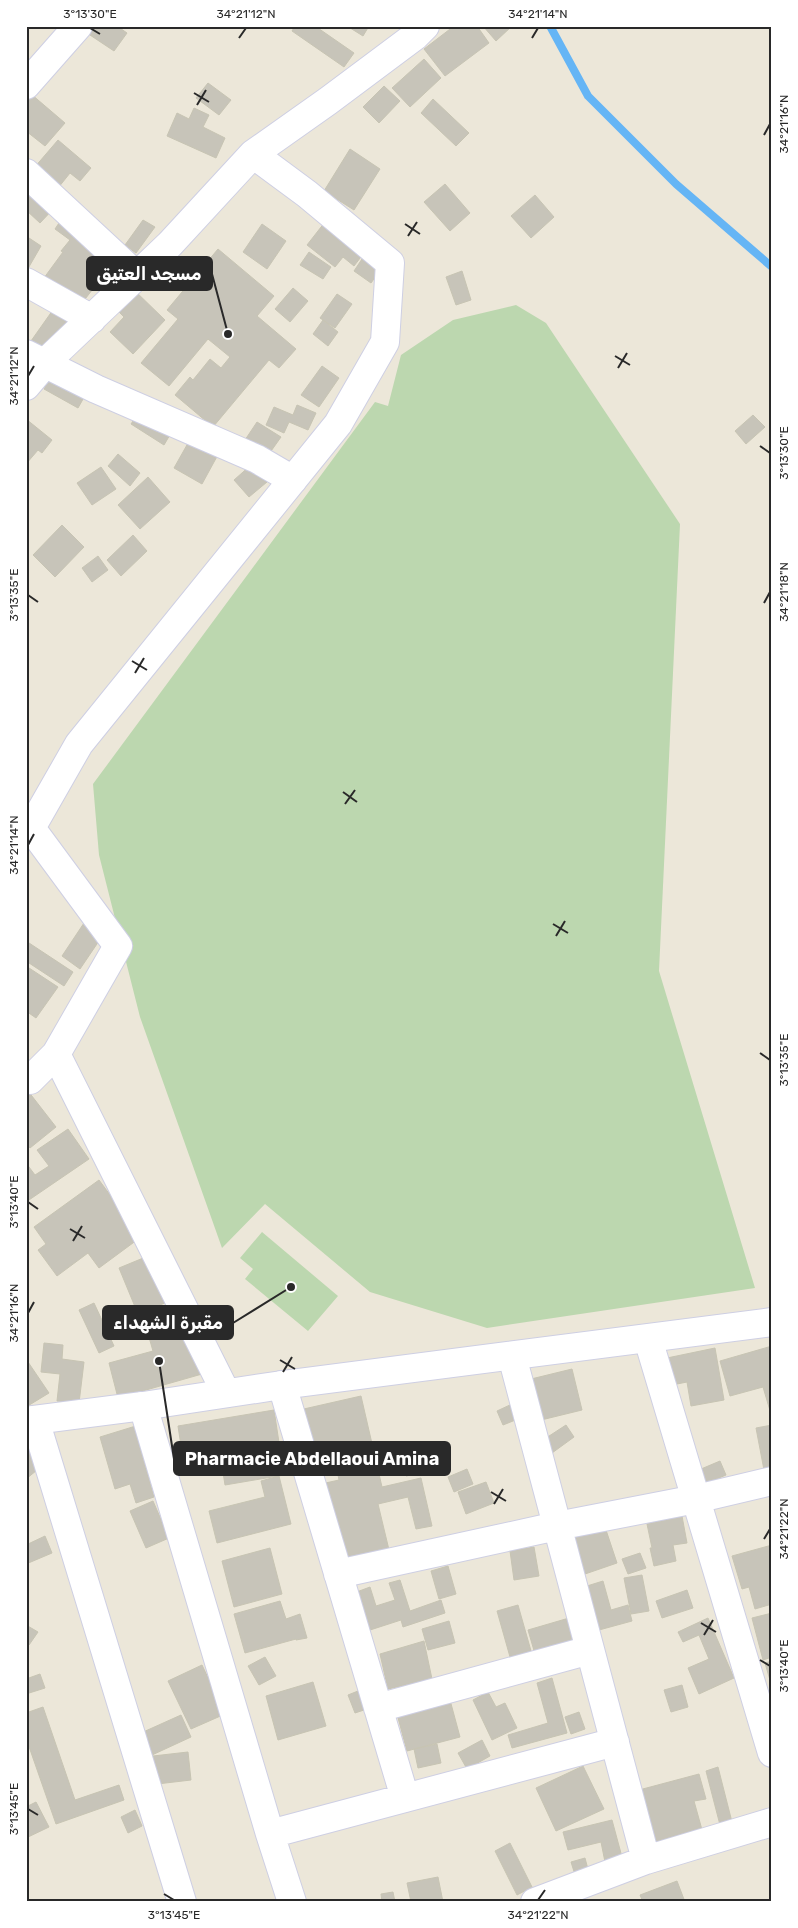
<svg xmlns="http://www.w3.org/2000/svg" width="798" height="1928" viewBox="0 0 798 1928" font-family="Rubik,Cairo,sans-serif">
<style>
.cemetery{fill:#bcd7af}
.lines{fill:none;stroke-linecap:round;stroke-linejoin:round}
.stream{stroke:#65b5f5;stroke-width:8}
.building{fill:#c7c4b9;stroke:#c7c4b3}
.street-casing{stroke:#cecfe3;stroke-width:30}
.secondary-casing{stroke:#cecfe3;stroke-width:30}
.street{stroke:#fff;stroke-width:28}
.secondary{stroke:#fff;stroke-width:28}
.ticks{fill:none;stroke:#292929;stroke-width:2}
.leader{fill:none;stroke:#292929;stroke-width:2}
.callout-dot{fill:#292929;stroke:#fff;stroke-width:2}
.callout{fill:#292929;stroke:#292929;stroke-width:2}
.callout-label{font-size:18px;text-anchor:middle;font-weight:bold;fill:#fff}
.neatline{fill:none;stroke:#292929;stroke-width:2}
.ticks-label{font-size:12px;text-anchor:middle;fill:#292929}
</style>
<rect width="100%" height="100%" fill="#ece7d9"/>
<!-- cemetery -->
<path class="cemetery" d="M516,305L546,323L680,524L659,971L755,1288L487,1328L370,1292L265,1204L222,1248L140,1017L99,855L93,784L375,402L388,406L401,355L453,320Z
M262,1232L338,1296L308,1331L245,1279L253,1269L240,1258Z"/>
<g class="lines">
<!-- stream -->
<path class="stream" d="M550,26L588,96L676,184L772,267"/>
</g>
<!-- building -->
<path class="building" d="M92,26H117L127,33L114,51L87,33Z
M295,26H315L354,53L344,67L292,31Z
M347,26H369L363,36Z
M454,26H477L489,43L445,76L424,49Z
M483,26H512L496,41Z
M424,59L441,78L410,107L392,88Z
M208,83L231,100L219,115L196,98Z
M384,86L400,101L379,123L363,107Z
M31,94L65,123L45,146L26,131V100Z
M433,99L469,133L456,146L421,113Z
M194,108L209,115L203,127L225,138L216,158L167,136L177,113L189,119Z
M58,140L91,168L80,181L70,173L58,188L34,168Z
M350,149L380,169L354,210L324,191Z
M445,184L470,213L450,231L424,202Z
M32,186L55,207L40,223L26,210V193Z
M535,195L554,217L531,238L511,216Z
M143,220L155,227L136,253L125,245Z
M325,222L364,253L354,266L343,257L335,267L307,245Z
M59,223L112,264L79,307L41,282L63,252L61,251L70,240L55,229Z
M262,224L286,241L267,269L243,252Z
M29,238L41,246L26,272V243Z
M218,249L274,296L257,316L296,349L279,368L269,360L213,427L175,395L190,377L193,380L210,359L221,368L230,357L208,339L169,386L141,363L178,319L167,310Z
M309,252L331,267L323,279L300,265Z
M364,256L382,268L371,283L354,271Z
M462,271L471,300L456,305L446,277Z
M131,287L165,320L133,354L110,332L124,317L113,306Z
M293,288L308,301L290,322L275,309Z
M337,294L352,304L335,328L320,318Z
M55,307L73,320L50,354L31,341Z
M323,320L338,332L328,346L313,334Z
M322,366L339,378L319,407L301,395Z
M53,373L87,392L78,408L44,389Z
M297,405L316,413L308,430L289,422L284,433L266,425L274,407L293,415Z
M139,412L171,433L164,445L131,424Z
M753,415L765,427L746,444L735,431Z
M26,419L52,440L42,453L38,450L26,464Z
M257,422L281,437L264,461L241,446Z
M192,436L220,451L202,484L174,468Z
M118,454L140,473L130,486L108,466Z
M251,465L267,482L249,497L234,480Z
M101,467L116,489L92,505L77,483Z
M148,477L170,502L140,529L118,505Z
M62,525L84,547L55,577L33,555Z
M133,535L147,551L121,576L107,560Z
M98,556L108,570L92,582L82,568Z
M84,923L103,935L80,969L62,956Z
M26,941L73,972L64,986L26,961Z
M26,966L58,987L36,1018L26,1011Z
M28,1091L56,1127L30,1148L26,1144V1093Z
M68,1129L89,1159L26,1202V1163L35,1175L49,1166L37,1150Z
M99,1180L141,1237L99,1268L88,1253L57,1276L38,1250L46,1244L34,1227Z
M153,1254L172,1300L138,1314L119,1268Z
M94,1303L114,1346L99,1353L79,1310Z
M184,1309L202,1374L118,1398L109,1363L153,1351L144,1320Z
M44,1343L63,1345L62,1359L84,1362L79,1403L57,1401L60,1374L41,1372Z
M772,1346V1413L771,1414L763,1387L730,1396L720,1361Z
M715,1348L724,1400L691,1406L687,1382L672,1385L667,1358Z
M26,1359L49,1393L26,1407Z
M572,1369L582,1410L537,1421L527,1380Z
M361,1396L382,1487L421,1478L432,1526L416,1529L408,1497L378,1504L390,1554L340,1566L321,1484L339,1480L336,1465L309,1471L295,1411Z
M512,1404L518,1419L503,1425L497,1411Z
M274,1410L284,1475L225,1485L220,1453L183,1459L178,1426Z
M139,1425L146,1450L141,1451L154,1497L136,1503L130,1484L115,1489L100,1437Z
M566,1425L574,1437L552,1453L543,1440Z
M772,1425V1469L764,1470L756,1428Z
M26,1446L42,1466L26,1479Z
M438,1452L442,1469L406,1476L402,1460Z
M720,1461L726,1475L700,1486L694,1472Z
M467,1469L473,1484L454,1492L448,1477Z
M279,1476L291,1524L217,1543L209,1511L265,1497L261,1481Z
M486,1482L494,1503L466,1514L458,1492Z
M153,1501L169,1538L146,1548L130,1511Z
M682,1516L687,1543L673,1545L676,1561L654,1566L650,1548H652L647,1524Z
M605,1527L617,1563L585,1574L574,1537Z
M45,1536L52,1553L26,1564V1545Z
M772,1545V1604L755,1609L749,1587L742,1589L732,1556Z
M534,1547L539,1576L514,1580L510,1551Z
M270,1548L282,1594L234,1607L222,1561Z
M640,1553L646,1568L628,1574L622,1559Z
M448,1566L456,1594L439,1599L431,1571Z
M642,1575L649,1611L631,1614L624,1578Z
M400,1580L410,1611L441,1600L445,1613L403,1627L401,1620L367,1631L354,1593L370,1587L376,1606L395,1600L389,1583Z
M603,1581L611,1610L628,1605L632,1621L599,1630L587,1586Z
M687,1590L693,1608L662,1618L656,1601Z
M280,1601L286,1619L300,1614L307,1638L296,1640V1639L245,1653L234,1614Z
M518,1605L533,1658L512,1664L497,1611Z
M772,1613V1657L763,1660L752,1618Z
M569,1618L576,1642L535,1654L528,1630Z
M708,1618L734,1678L699,1694L688,1668L709,1659L699,1635L683,1642L678,1632Z
M449,1621L455,1643L428,1650L422,1629Z
M26,1625L38,1632L29,1645L26,1643Z
M424,1641L432,1679L388,1689L380,1654Z
M265,1657L276,1676L259,1685L248,1666Z
M772,1661V1687L765,1663Z
M202,1665L225,1714L191,1729L168,1681Z
M40,1674L45,1688L26,1694V1679Z
M552,1678L567,1733L512,1748L508,1735L548,1723L537,1683Z
M313,1682L326,1726L278,1740L266,1696Z
M682,1685L688,1707L671,1712L664,1690Z
M358,1691L364,1710L355,1713L348,1695Z
M488,1692L496,1707L505,1703L517,1728L492,1740L473,1700Z
M450,1700L460,1737L407,1751L397,1714Z
M43,1707L75,1800L119,1785L124,1800L56,1824L26,1738V1713Z
M579,1712L585,1729L571,1734L565,1717Z
M181,1715L191,1737L152,1755L141,1733Z
M482,1740L490,1756L467,1769L458,1753Z
M437,1744L441,1763L418,1768L414,1749Z
M188,1752L191,1780L157,1784L153,1756Z
M583,1766L604,1809L556,1831L536,1788Z
M718,1767L732,1822L720,1825L706,1771Z
M699,1774L706,1799L694,1801L704,1837L655,1851L639,1790Z
M36,1802L49,1827L26,1838V1807Z
M135,1810L142,1826L128,1833L121,1817Z
M612,1820L622,1857L605,1862L601,1842L568,1850L563,1832Z
M510,1843L532,1887L517,1895L495,1851Z
M585,1858L590,1877L577,1881L571,1862Z
M438,1877L443,1902H411L407,1883Z
M677,1881L685,1902H643L640,1895Z
M393,1892L395,1902H382L381,1894Z"/>
<g class="lines">
<!-- street casing -->
<g class="street-casing">
<path id="street" d="M26,85L78,26
M26,173L137,276
M26,282L92,319
M26,354L96,389L257,459L293,480
M26,386L49,359L170,244L253,154L328,101L415,36L425,26
M26,1076L30,1080L56,1054
M648,1339L772,1753
M512,1356L646,1860
M282,1385L405,1798
M226,1393L56,1054L118,946L31,828L79,744L338,424L385,342L390,263L307,194L253,154
M143,1406L270,1834L292,1902
M35,1420L182,1902
M338,1574L557,1526L696,1499L772,1481
M378,1708L590,1650
M270,1834L615,1742
M535,1902L646,1860L772,1822"/>
</g>
<!-- secondary casing -->
<g class="secondary-casing">
<path id="secondary" d="M26,1421L143,1406L282,1385L772,1322"/>
</g>
<!-- street -->
<use href="#street" class="street"/>
<!-- secondary -->
<use href="#secondary" class="secondary"/>
</g>
<!-- ticks -->
<path class="ticks" d="M90,28L100,34M239,38L246,28M532,38L538,28M194,93L209,102M197,105L206,90M764,135L770,124M405,224L420,234M408,236L417,222M615,356L630,365M618,368L627,353M28,376L34,366M760,446L770,453M28,595L38,602M764,603L770,592M132,661L147,670M135,673L144,658M343,792L357,802M345,804L355,790M28,845L34,834M553,924L568,933M556,936L565,921M760,1053L770,1060M28,1202L38,1209M70,1229L85,1238M73,1241L82,1226M28,1313L34,1302M280,1360L295,1369M283,1372L292,1357M491,1492L506,1501M494,1504L503,1489M764,1539L770,1529M701,1623L716,1632M704,1635L713,1620M760,1660L770,1666M28,1809L38,1815M164,1894L174,1900M538,1900L545,1890"/>
<!-- callouts -->
<path class="leader" d="M228 334L212 274M291 1287L233 1323M159 1361L174 1459"/>
<g class="callout-dot">
<circle cx="228" cy="334" r="5"/>
<circle cx="291" cy="1287" r="5"/>
<circle cx="159" cy="1361" r="5"/>
</g>
<g class="callout">
<rect x="87" y="257" width="125" height="33" rx="5"/>
<rect x="103" y="1306" width="130" height="33" rx="5"/>
<rect x="174" y="1442" width="276" height="33" rx="5"/>
</g>
<g class="callout-label">
<text x="149" y="280">مسجد العتيق</text>
<text x="168" y="1329">مقبرة الشهداء</text>
<text x="312" y="1465">Pharmacie Abdellaoui Amina</text>
</g>
<!-- border -->
<rect width="798" height="1928" fill="none" stroke="#ffffff" stroke-width="55"/>
<rect x="28" y="28" width="742" height="1872" class="neatline"/>
<g class="ticks-label">
<text x="90" y="18">3°13'30"E</text>
<text x="246" y="18">34°21'12"N</text>
<text x="538" y="18">34°21'14"N</text>
<text transform="translate(784 124) rotate(-90)" y="4">34°21'16"N</text>
<text transform="translate(14 376) rotate(-90)" y="4">34°21'12"N</text>
<text transform="translate(784 453) rotate(-90)" y="4">3°13'30"E</text>
<text transform="translate(784 592) rotate(-90)" y="4">34°21'18"N</text>
<text transform="translate(14 595) rotate(-90)" y="4">3°13'35"E</text>
<text transform="translate(14 845) rotate(-90)" y="4">34°21'14"N</text>
<text transform="translate(784 1060) rotate(-90)" y="4">3°13'35"E</text>
<text transform="translate(14 1202) rotate(-90)" y="4">3°13'40"E</text>
<text transform="translate(14 1313) rotate(-90)" y="4">34°21'16"N</text>
<text transform="translate(784 1529) rotate(-90)" y="4">34°21'22"N</text>
<text transform="translate(784 1666) rotate(-90)" y="4">3°13'40"E</text>
<text transform="translate(14 1809) rotate(-90)" y="4">3°13'45"E</text>
<text x="174" y="1919">3°13'45"E</text>
<text x="538" y="1919">34°21'22"N</text>
</g>
</svg>
